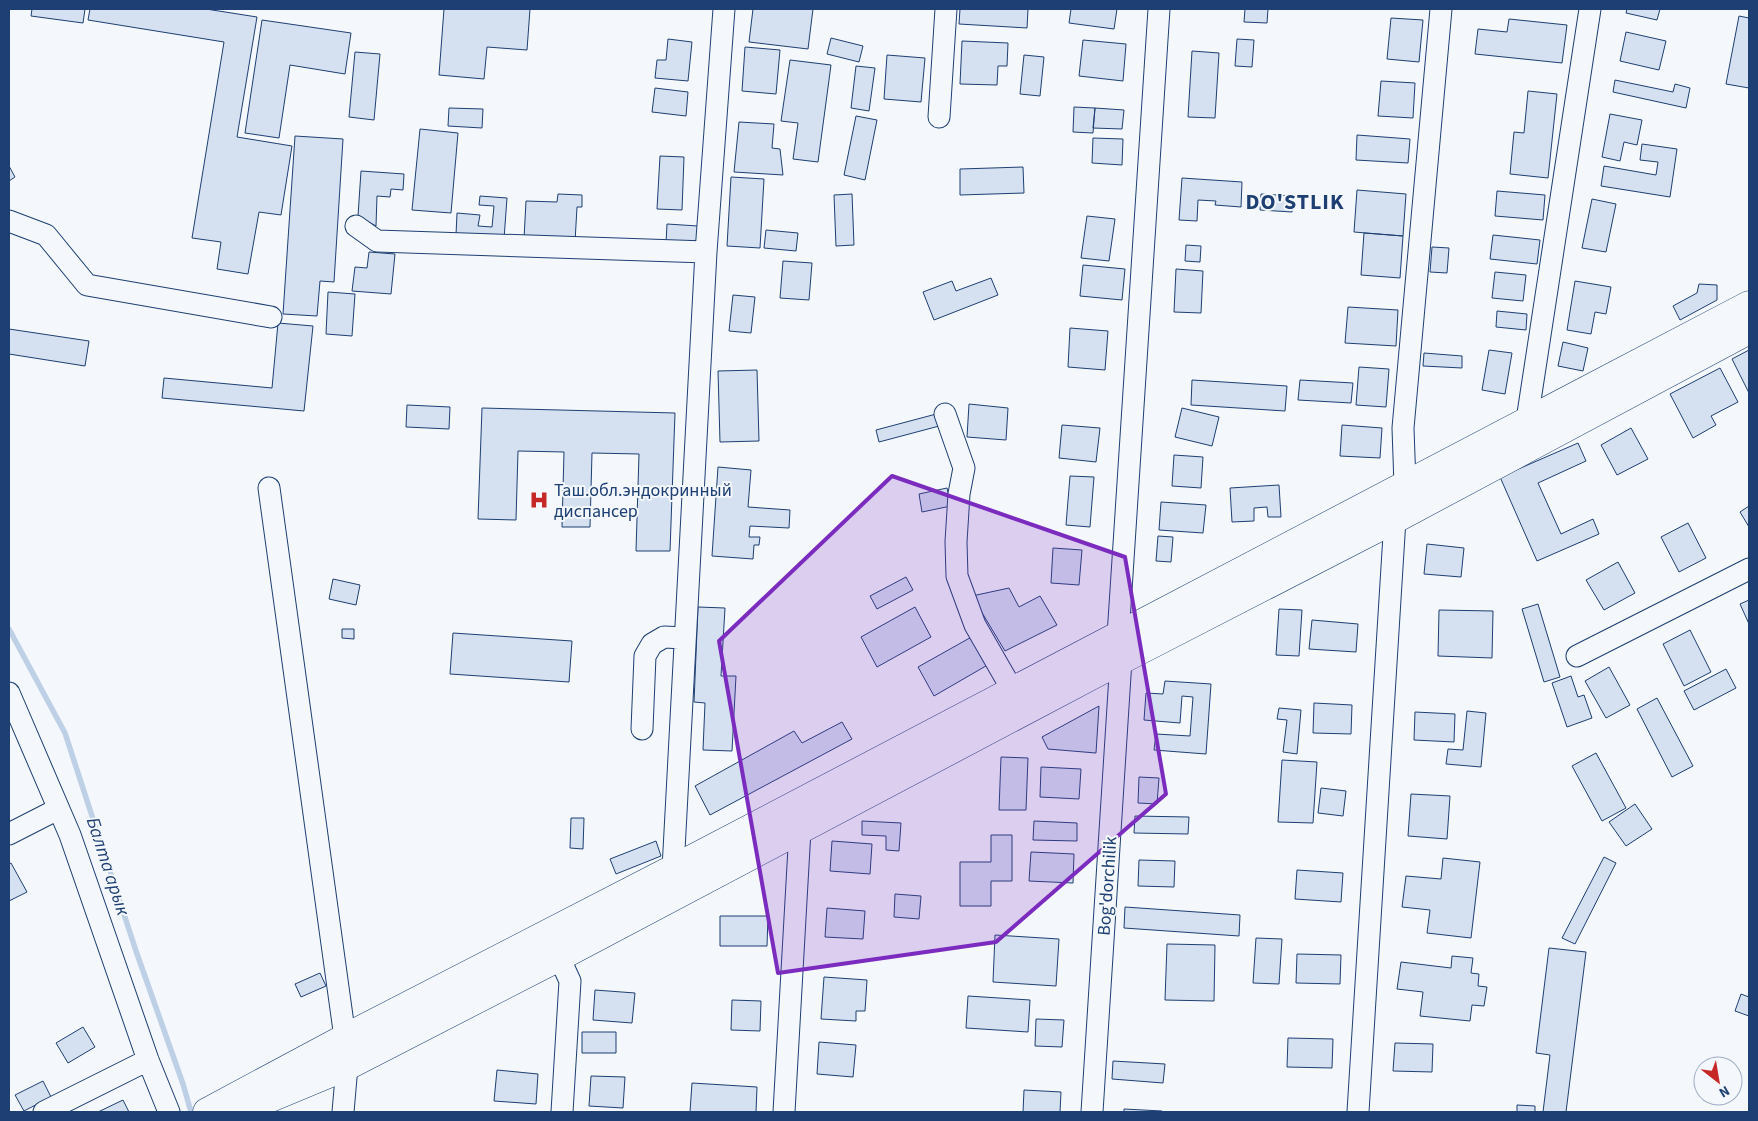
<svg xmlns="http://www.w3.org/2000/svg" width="1758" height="1121" viewBox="0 0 1758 1121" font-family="'Source Sans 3',sans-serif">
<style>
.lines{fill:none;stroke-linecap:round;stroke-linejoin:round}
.stream{stroke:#bed0e5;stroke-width:5.5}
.building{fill:#d5e0f0;stroke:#1d3f73}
.minor-casing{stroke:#1d3f73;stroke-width:23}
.major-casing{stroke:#1d3f73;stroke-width:29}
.minor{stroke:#f4f7fb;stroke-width:21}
.major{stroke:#f4f7fb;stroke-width:28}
.marked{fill:#7b2cbf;fill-opacity:0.2;stroke:#7b2cbf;stroke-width:4;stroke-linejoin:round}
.labels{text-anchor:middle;stroke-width:4;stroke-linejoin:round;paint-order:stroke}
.poi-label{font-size:18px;fill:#1d3f73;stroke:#f4f7fb;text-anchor:start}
.street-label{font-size:18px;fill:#1d3f73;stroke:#f4f7fb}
.water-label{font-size:19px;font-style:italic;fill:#1d3f73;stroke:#f4f7fb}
.district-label{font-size:22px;font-weight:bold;letter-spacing:1px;fill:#1d3f73;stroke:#f4f7fb}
</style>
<rect width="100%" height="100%" fill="#f4f7fb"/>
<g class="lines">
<!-- stream -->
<path class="stream" d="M9,629L65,733L136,951L183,1084L191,1112"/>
</g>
<!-- building -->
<path class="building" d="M32,9H85L83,23L31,16Z
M90,9H206L257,17L237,137L292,146L281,215L259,212L248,274L217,269L221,242L192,238L224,42L88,20Z
M444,9H530L527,50L487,47L484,79L439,75Z
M753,9H813L808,49L749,42Z
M960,9H1028L1027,28L959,24Z
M1071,9H1117L1114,29L1069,23Z
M1245,9H1268L1267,23L1244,22Z
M1627,9H1660L1657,20L1626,13Z
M1739,16L1749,18V88L1726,84Z
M1391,18L1423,20L1419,62L1387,59Z
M1509,19L1567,25L1562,63L1475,54L1478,29L1507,32Z
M262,20L351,33L345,74L290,65L279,138L245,133Z
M1626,32L1666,41L1659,70L1620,61Z
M831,38L863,46L859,62L827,54Z
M668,39L692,42L688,81L655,78L657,60H666Z
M1237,39L1254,40L1252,67L1235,66Z
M1083,40L1126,44L1123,81L1079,76Z
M962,41L1008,43L1007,66H998L997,85L960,84Z
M745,47L780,50L776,94L742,91Z
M1192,51L1219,53L1215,118L1188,117Z
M355,52L380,54L374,120L349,117Z
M887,55L925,58L921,102L884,99Z
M1024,55L1044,57L1040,96L1020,94Z
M790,60L831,65L818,162L793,159L798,123L781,121Z
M856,66L875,68L869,111L851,108Z
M1615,80L1673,92L1675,84L1690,88L1686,108L1613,92Z
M1381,81L1415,83L1413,118L1378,116Z
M655,88L688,92L686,116L652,112Z
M1528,91L1557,94L1548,178L1510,174L1514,132L1524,133Z
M1074,107L1095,108L1093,133L1073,132Z
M449,108L483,109L482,128L448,126Z
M1095,108L1124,110L1122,129L1093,128Z
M1610,114L1642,120L1637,145L1624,142L1620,161L1602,157Z
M856,116L877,120L865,180L844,175Z
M739,122L774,124L772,148L780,149L783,175L734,172Z
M420,129L458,133L451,213L412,210Z
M1357,135L1410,139L1408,163L1356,160Z
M295,136L343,139L334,282L320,281L317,316L283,314Z
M1093,138L1123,139L1122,165L1092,163Z
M1642,144L1677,149L1670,197L1601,186L1604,166L1656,175L1658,162L1640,160Z
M660,156L684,157L682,210L657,209Z
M9,166L15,177L9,181Z
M1023,167L1024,193L960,195V169Z
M361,171L404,174L403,190L391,189L390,197L377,196L376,226L358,216Z
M731,177L764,179L760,248L727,246Z
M1182,178L1242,182L1241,207L1215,205L1216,201L1198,200L1197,221L1179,220Z
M1357,190L1406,194L1403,236L1354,232Z
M1497,191L1545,195L1543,220L1495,216Z
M558,194L582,195V207H577L575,242L524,239L526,201L557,202Z
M852,194L854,245L836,246L834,195Z
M1261,194L1293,196L1292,212L1260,210Z
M480,196L507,198L504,239L456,235L457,213L480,215L478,226L492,227L494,206L479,205Z
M1592,199L1616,204L1606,252L1582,248Z
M1087,216L1115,219L1109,261L1081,258Z
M667,224L698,226L697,245L666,243Z
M766,230L798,233L796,251L764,248Z
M1364,233L1403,236L1400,278L1361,275Z
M1493,235L1540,240L1537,264L1490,259Z
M1186,245L1201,246L1200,262L1185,261Z
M1432,247L1449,248L1447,273L1430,272Z
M369,252L395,254L391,294L352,291L355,267L367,268Z
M783,261L812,263L809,300L780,298Z
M1083,265L1125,269L1122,300L1080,296Z
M1176,269L1203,271L1201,313L1174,312Z
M1495,272L1526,275L1523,301L1492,298Z
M991,278L998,295L934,320L923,292L952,281L956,291Z
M1575,281L1611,287L1606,314L1595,312L1591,334L1567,330Z
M1699,284L1717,285V300L1680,320L1673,306L1697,293Z
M328,292L355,294L352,336L326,334Z
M733,295L755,297L751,333L729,331Z
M1348,307L1398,310L1396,346L1345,343Z
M1497,311L1527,314L1526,330L1496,327Z
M278,323L313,326L304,411L162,398L164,378L272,388Z
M1070,328L1108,331L1105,370L1068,367Z
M9,329L89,341L85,366L9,354Z
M1563,342L1588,348L1583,371L1558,366Z
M1489,350L1512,353L1505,394L1482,390Z
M1749,350V393L1732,359Z
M1424,353L1462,356V368L1423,366Z
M1359,367L1389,369L1386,407L1356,405Z
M1720,368L1738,402L1711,416L1716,425L1693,438L1670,394Z
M757,370L759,441L720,442L718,371Z
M1192,380L1287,386L1285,411L1191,405Z
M1300,380L1353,383L1351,403L1298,400Z
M969,404L1008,408L1006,440L967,437Z
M407,405L450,407L449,429L406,427Z
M482,408L675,413L670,551H636L639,454L592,453L590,527H562L564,452L518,451L516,520L478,519Z
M1182,408L1219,417L1212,446L1175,437Z
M940,413L943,425L879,442L876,430Z
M1062,425L1100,428L1096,462L1059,458Z
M1342,425L1382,428L1380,458L1340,456Z
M1631,428L1648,459L1617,475L1601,445Z
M1578,443L1586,461L1538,483L1561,534L1593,519L1599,534L1537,561L1500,477Z
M1174,455L1203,457L1201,488L1172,486Z
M718,467L751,470L748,507L790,510L789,528L750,526L749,537H760L759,545H754L753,559L712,556Z
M1070,476L1094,477L1090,527L1066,525Z
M1279,485L1281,517H1268L1267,507L1254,508V521L1232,522L1230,488Z
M947,488L951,506L922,512L919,494Z
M1161,502L1206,505L1203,533L1159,530Z
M1749,506V527L1740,512Z
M1688,523L1706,558L1679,572L1661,537Z
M1158,536L1173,537L1171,562L1156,561Z
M1427,544L1464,548L1461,577L1424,574Z
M1053,548L1082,550L1079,585L1051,583Z
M1618,562L1635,593L1604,610L1586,580Z
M906,577L913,590L877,609L870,596Z
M333,579L360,585L356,605L329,599Z
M1009,588L1019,607L1040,596L1057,625L1005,651L972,596Z
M1749,600V624L1740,604Z
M1538,604L1560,677L1544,682L1522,609Z
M698,607L725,608L721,676H736L732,751L703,750L705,703L694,702Z
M915,607L931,637L877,667L861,637Z
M1279,609L1302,610L1299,656L1276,655Z
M1439,610L1493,611L1492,658L1438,656Z
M1312,620L1358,624L1356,652L1309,649Z
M342,629H354V639L342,638Z
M1690,630L1711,672L1684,686L1663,644Z
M453,633L572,641L569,682L450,674Z
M975,635L991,663L934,696L918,667Z
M1609,667L1630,705L1606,718L1585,681Z
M1726,669L1736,688L1694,710L1684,691Z
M1571,676L1578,697L1584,695L1592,718L1567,727L1552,683Z
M1165,681L1211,684L1206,754L1154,750L1156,734L1190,736L1193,697L1182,696L1180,723L1144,720L1146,693L1163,694Z
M1657,698L1693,766L1672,777L1637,709Z
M1314,703L1352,705L1351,734L1313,733Z
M1099,706L1096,753L1048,749L1042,737Z
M1279,708L1301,710L1297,754L1283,752L1287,720L1277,719Z
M1467,711L1486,713L1481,767L1446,764L1448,749L1463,750Z
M1415,712L1455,714L1454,742L1414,740Z
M842,722L852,739L710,815L695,786L794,731L802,743Z
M1596,753L1626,808L1602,821L1572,766Z
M1001,757L1028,758L1026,810H999Z
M1282,760L1317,762L1313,823L1278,822Z
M1041,767L1081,769L1079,799L1040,797Z
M1139,777L1159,778L1157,804L1138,803Z
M1321,788L1346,791L1343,816L1318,813Z
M1411,794L1450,796L1447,839L1408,836Z
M1635,804L1652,829L1626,846L1609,822Z
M1135,816L1189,817L1188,834L1134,833Z
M571,818H584L583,849L570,848Z
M862,821L901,823L899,851L886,850V836L862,835Z
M1034,821L1077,823V841L1033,840Z
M991,835H1012V881H991V906H960V862H991Z
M656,841L661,856L616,874L610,859Z
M832,841L872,844L870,874L830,871Z
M1031,852L1074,854L1073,883L1029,881Z
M1604,857L1616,863L1575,944L1562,938Z
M1443,858L1480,862L1471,938L1427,933L1430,910L1402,907L1406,876L1441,879Z
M1139,860L1175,861L1174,887L1138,886Z
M11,863L27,892L9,901V864Z
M1297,870L1343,873L1341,902L1295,899Z
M895,894L921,896L919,919L894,917Z
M1125,907L1240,915L1239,936L1124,928Z
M827,908L865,911L863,939L825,937Z
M720,916H768L767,946H720Z
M995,935L1059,939L1056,986L993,982Z
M1256,938L1282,939L1279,984L1253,983Z
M1167,944L1215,945L1214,1001L1165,1000Z
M1549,948L1586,952L1566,1112H1543L1550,1055L1536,1053Z
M1297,954L1341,955L1340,984L1296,983Z
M1452,956L1473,958L1471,973L1479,974L1478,986L1487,987L1484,1006L1472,1005L1470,1021L1420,1016L1423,992L1397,989L1401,962L1451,968Z
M320,973L326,986L301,997L295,984Z
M824,977L867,980L865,1011H856V1021L821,1019Z
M595,990L635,993L632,1023L593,1020Z
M1741,994L1749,997V1016L1735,1011Z
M968,996L1030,1000L1028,1032L966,1028Z
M732,1000L761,1001L760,1031L731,1030Z
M1036,1019L1064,1020L1062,1047L1035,1046Z
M83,1027L95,1047L68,1063L56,1043Z
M582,1032H616V1053H582Z
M1288,1038L1333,1039L1332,1068L1287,1067Z
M819,1042L856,1045L853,1077L817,1074Z
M1395,1043L1433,1044L1432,1072L1393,1071Z
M1113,1061L1165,1064L1163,1083L1112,1079Z
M497,1070L538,1074L536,1104L494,1101Z
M591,1076L625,1077L623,1108L589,1106Z
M43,1081L51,1097L24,1111L15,1095Z
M692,1083L757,1087L756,1112H690Z
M1024,1090L1061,1092L1060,1112H1023Z
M123,1100L129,1112H98Z
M1517,1105L1535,1106V1112H1517Z
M1124,1109L1162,1111V1112H1124Z"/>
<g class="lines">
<!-- minor casing -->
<g class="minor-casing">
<path id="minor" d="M939,117L946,9
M9,221L46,235L87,285L271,317
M356,226L377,241L706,252
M945,414L964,468L959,494L956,542L957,576L975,625L1013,691
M1527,420L1590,9
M1405,485L1403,428L1441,9
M269,488L345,1038L347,1066L343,1112
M1118,636L1159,9
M1577,656L1749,569
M9,693L70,835L148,1060L169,1112
M642,729L645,656L652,644L664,637L685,638
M9,834L58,809
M673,869L706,252L724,9
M559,957L570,981L562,1112
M44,1112L148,1060
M784,1112L800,830
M1092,1112L1121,660
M1358,1112L1395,519"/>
</g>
<!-- major casing -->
<g class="major-casing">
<path id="major" d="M239,1111L347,1066L559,957L1121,660L1395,519L1749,330
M207,1112L345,1038L673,869L1749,305"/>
</g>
<!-- minor -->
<use href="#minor" class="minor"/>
<!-- major -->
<use href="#major" class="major"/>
</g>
<!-- marked area -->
<path class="marked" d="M892,476L1125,557L1166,794L996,942L778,973L719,641Z"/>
<!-- icons -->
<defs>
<g id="hospital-bare" transform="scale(1.5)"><path d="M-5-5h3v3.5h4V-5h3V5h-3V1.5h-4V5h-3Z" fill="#c62828" stroke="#f4f7fb" stroke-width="2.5" paint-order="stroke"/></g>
</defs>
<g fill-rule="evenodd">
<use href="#hospital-bare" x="539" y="500"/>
</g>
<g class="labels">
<!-- poi labels -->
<g class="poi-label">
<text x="554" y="496">Таш.обл.эндокринный<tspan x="554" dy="21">диспансер</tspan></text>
</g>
<!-- street labels -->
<g class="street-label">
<text transform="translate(1107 886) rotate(-86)" y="6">Bog'dorchilik</text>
</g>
<!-- water labels -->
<g class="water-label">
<text transform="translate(109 866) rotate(72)" y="7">Балта арык</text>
</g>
<!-- district labels -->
<g class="district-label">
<text x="1295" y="209">DO'STLIK</text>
</g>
</g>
<!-- border -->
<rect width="1758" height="1121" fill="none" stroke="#1d3f73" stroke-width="20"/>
<!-- north arrow -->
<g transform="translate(1718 1081) rotate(149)"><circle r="24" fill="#f4f7fb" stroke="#9eadc5"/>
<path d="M0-4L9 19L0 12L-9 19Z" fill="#c62828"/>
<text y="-8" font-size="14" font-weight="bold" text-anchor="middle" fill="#1d3f73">N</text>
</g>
</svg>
